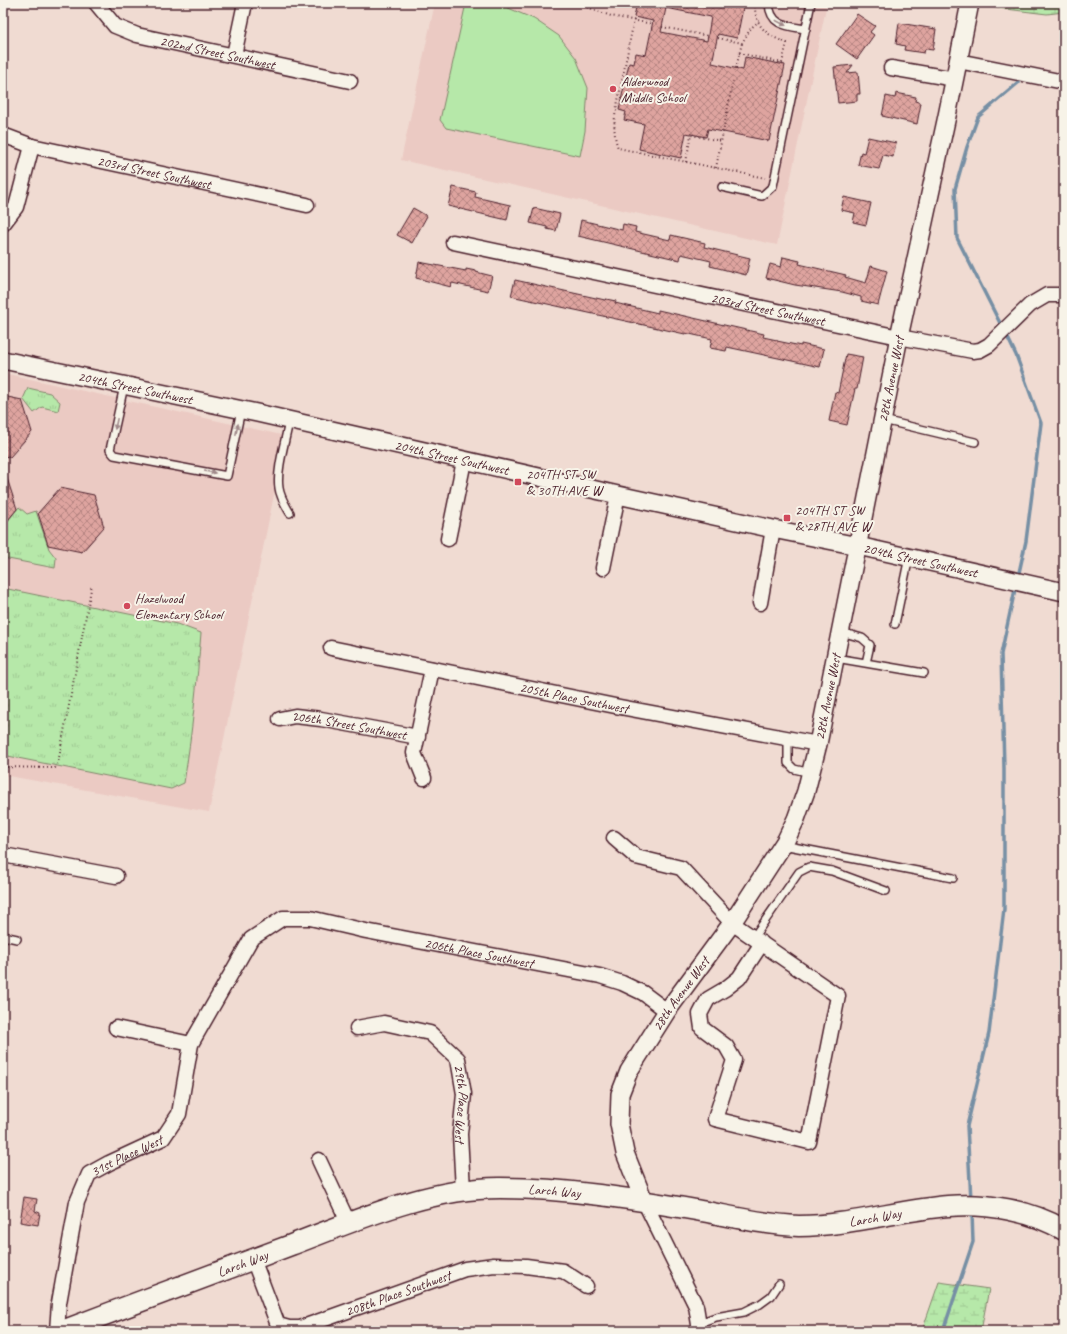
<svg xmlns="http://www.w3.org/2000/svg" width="1067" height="1334" viewBox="0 0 1067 1334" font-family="Caveat,sans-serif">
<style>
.built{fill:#ebcac3}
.grass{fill:url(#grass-tufts);stroke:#80846a}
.wetland{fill:url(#wetland-marsh);stroke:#80846a}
.pitch{fill:#b6e8a9;stroke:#80846a}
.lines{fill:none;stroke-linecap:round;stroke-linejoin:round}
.stream{stroke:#768fa4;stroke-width:3.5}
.building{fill:url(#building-cross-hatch);stroke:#4a1f2b;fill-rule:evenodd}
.service-casing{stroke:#4a1f2b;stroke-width:10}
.minor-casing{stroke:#4a1f2b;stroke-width:17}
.tertiary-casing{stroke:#4a1f2b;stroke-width:20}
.secondary-casing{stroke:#4a1f2b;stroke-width:23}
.path{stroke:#4a1f2b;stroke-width:2;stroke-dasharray:1 3;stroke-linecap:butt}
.service{stroke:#f7f3e8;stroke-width:7}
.minor{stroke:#f7f3e8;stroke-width:14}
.tertiary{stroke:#f7f3e8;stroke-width:17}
.secondary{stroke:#f7f3e8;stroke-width:20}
.oneway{fill:#a0898a}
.poi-dot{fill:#d1495b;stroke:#f7f3e8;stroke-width:1.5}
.labels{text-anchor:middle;stroke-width:4;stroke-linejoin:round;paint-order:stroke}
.street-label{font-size:14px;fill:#4a1f2b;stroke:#f7f3e8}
.poi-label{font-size:14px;fill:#4a1f2b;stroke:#f7f3e8;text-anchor:start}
</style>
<defs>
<pattern id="grass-tufts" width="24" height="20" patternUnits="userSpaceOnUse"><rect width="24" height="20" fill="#b6e8a9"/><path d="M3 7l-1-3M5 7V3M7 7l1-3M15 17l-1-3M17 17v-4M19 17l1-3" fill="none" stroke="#9ec792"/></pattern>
<pattern id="wetland-marsh" width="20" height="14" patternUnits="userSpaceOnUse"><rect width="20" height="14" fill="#b6e8a9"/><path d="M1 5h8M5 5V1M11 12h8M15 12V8" fill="none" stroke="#9ec792"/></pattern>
<pattern id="building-cross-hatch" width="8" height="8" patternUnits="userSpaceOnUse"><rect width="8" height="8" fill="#dea49f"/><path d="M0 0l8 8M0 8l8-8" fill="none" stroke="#b68582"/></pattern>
</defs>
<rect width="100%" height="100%" fill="#f0dbd2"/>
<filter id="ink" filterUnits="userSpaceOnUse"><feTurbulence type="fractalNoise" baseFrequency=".025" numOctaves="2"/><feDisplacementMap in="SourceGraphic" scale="8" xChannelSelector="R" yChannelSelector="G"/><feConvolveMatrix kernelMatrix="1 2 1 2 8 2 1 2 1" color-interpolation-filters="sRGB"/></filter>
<g filter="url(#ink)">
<!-- built -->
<path class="built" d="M435,3H827L777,245L401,160Z
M3,373L286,436L209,812L3,775Z"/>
<!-- grass -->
<path class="grass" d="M28,388L50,393L60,402L58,411L42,407L34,413L23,399Z
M19,507L27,514L36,511L49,549L56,558L55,568L3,558V527Z
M3,588L177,624L201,633C197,683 192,733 184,783L171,789L3,755Z"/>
<!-- wetland -->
<path class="wetland" d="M982,3H1064V12L1047,14L981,6Z
M939,1282L989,1289L981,1331H922Z"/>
<!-- pitch -->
<path class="pitch" d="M466,3H493L499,4L534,19L559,36L576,58L588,88L585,131L580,156L446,128L440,120Z"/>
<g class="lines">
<!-- stream -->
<path class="stream" d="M1002,327L957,238L955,189L967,147L978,117L1018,83
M1006,334L1016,355L1041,423L1026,541L1018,577
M971,1200L967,1126L989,1033L1004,909V768L1001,654L1016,585
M943,1331L973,1242L972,1212"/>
</g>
<!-- building -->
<path class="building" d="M637,3H744L737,38L718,34L712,63L743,70L745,57L785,65L769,141L708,129L706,137L686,133L681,158L639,149L644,124L624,120L626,112L619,110L629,63L634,64L636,53L646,55L653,21L634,17ZM666,8L711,17L707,41L661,32Z
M857,14L875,26L870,32L874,35L857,59L836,44Z
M899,23L936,29L933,50L925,49L924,53L904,50L905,46L896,44Z
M853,65L847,73L858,72L860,94H857V101L838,103L834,67Z
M896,93L916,97L915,101L921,103L917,124L882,116L886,96L895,98Z
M868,137L896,143L893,157L883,155L879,169L858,165L861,152L864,153Z
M453,187L476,192L475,197L510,205L507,220L448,206Z
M844,197L871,203L866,225L853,222L855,213L841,210Z
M413,208L427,216L412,243L397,235Z
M534,208L560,214L556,231L547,229V227L530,223Z
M581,220L622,230L623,224L636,227L635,232L670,240L671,235L705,243L704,247L750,258L746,275L710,266L711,261L681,254L680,260L578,236Z
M783,257L800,261L799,264L846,275L845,277L866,283L871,266L887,271L878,305L861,301V297L842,292L795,285L766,278L770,264L781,267Z
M419,262L466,271V269L476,271V272L492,276L488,291L452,283L451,287L416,278Z
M515,280L605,300L606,299L616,301L615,303L658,313V310L764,334L763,337L777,340V341L801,346V344L824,349L820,367L727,347L726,351L710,348L712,339L685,333V334L511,296Z
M846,354L863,357L857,389H855L847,425L829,421L835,392L838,393Z
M3,396L22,400L32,432L10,457L3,456Z
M3,472H5L17,509L3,526Z
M60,488L94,495L104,527L82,552L48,545L38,513Z
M24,1197L37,1199L35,1211L40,1213L38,1225L20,1222Z"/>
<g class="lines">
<!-- service casing -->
<g class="service-casing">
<path id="service" d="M769,3C770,26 787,26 806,29
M722,187L762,196L773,186L811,3
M124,386L110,450L114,455L227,476L241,410
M883,420L975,442
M289,421C286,439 276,470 279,488C280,497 286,506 290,513
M895,624L909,557
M841,632L862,638L870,645L866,663
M836,658L924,673
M788,739V763L794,769L811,773
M783,845L953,878
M3,936L17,939
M753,938L799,872L809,867L832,871L886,891
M699,1323L716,1317L744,1312L760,1304L771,1296L779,1284"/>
</g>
<!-- minor casing -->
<g class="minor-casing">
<g id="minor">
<path id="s1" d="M96,3L115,26L137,35L350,81"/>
<path d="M234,55L245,3"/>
<path d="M958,61L1064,82"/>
<path d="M891,68L955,79"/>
<path id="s2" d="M3,135L32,146L307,205"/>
<path d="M3,224L16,207L32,146"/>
<path id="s3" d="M453,242L899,337L973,351L980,350L989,345L1030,305L1047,295H1064"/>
<path d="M448,539L464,461"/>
<path d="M603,568L618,495"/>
<path d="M760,603L773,529"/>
<path id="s4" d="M331,648L620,707L818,744"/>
<path id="s5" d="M280,719L295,716L321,719L418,737"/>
<path d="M424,778L414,753L432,669"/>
<path d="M614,838L636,857L681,868L732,923L838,996L809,1142L715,1119L734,1060L726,1046L702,1028L700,1014L708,999L725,989L739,978L762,943"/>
<path d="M3,855L116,876"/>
<path d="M116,1028L191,1044"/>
<path id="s6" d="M357,1028L384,1023L430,1033L458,1059L464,1094L460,1134L463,1190"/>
<path d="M319,1160L349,1224"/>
<path d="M644,1201L696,1306L700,1331"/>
<path id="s7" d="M253,1259L278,1325L289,1328H300L465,1269L494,1265L526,1266L563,1271L586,1286"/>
<path id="s8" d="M57,1331L59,1303L77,1202L89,1174L109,1163L163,1138L179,1114L191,1044L251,939L283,918H310L366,931L600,976L622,983L643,993L667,1011"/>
</g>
</g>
<!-- tertiary casing -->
<g class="tertiary-casing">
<g id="tertiary">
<path id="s9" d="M3,360L257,413L618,495L773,529L858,546L1064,592"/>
<path id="s10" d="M644,1201L625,1153L619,1124L620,1094L629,1071L667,1011L732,923L786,840L796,819L806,791L818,744L899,337L947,116L970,3"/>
</g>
</g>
<!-- secondary casing -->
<g class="secondary-casing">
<g id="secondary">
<path id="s11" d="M62,1331C138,1302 214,1274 291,1245C357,1220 428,1188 500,1188C565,1188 633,1199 696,1210C730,1216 765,1225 799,1226C849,1226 899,1210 948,1206C987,1203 1030,1210 1064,1230"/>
</g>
</g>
<!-- path -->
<path class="path" d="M576,3L611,16L652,24
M634,20L615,116C614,127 614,137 618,148L765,178
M662,27L708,36
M718,38L742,43L751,28L759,21
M739,53L782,63L787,43C766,35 754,26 755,3
M736,68L742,43
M686,162L691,135L721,141
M716,168L733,81
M3,767L55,768L58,763L92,584"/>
<!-- service -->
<use href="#service" class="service"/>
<!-- minor -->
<use href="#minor" class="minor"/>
<!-- tertiary -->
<use href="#tertiary" class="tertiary"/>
<!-- secondary -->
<use href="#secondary" class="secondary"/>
</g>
<!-- one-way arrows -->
<defs><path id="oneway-solid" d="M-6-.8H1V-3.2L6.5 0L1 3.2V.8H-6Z"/></defs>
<g class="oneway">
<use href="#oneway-solid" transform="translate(781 23) rotate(27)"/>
<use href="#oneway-solid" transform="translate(116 424) rotate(102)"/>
<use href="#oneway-solid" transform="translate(237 429) rotate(-78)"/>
<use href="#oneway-solid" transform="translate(210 472) rotate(10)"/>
</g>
</g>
<!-- markers -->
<g class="poi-dot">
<circle cx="613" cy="89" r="4"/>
<rect x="514" y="478" width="8" height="8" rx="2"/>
<rect x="783" y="514" width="8" height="8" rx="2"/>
<circle cx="127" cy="606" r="4"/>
</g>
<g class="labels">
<!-- street labels -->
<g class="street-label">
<text dy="5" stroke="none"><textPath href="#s1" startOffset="136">202nd Street Southwest</textPath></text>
<text dy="5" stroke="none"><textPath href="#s2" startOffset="156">203rd Street Southwest</textPath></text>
<text dy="5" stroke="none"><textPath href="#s3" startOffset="322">203rd Street Southwest</textPath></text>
<text dy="5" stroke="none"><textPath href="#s10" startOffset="889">28th Avenue West</textPath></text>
<text dy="5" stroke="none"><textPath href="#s9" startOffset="135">204th Street Southwest</textPath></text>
<text dy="5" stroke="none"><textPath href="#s9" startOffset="459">204th Street Southwest</textPath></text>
<text dy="5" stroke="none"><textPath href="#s9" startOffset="939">204th Street Southwest</textPath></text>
<text dy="5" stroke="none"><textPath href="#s4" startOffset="248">205th Place Southwest</textPath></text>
<text dy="5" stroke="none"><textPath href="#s10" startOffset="565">28th Avenue West</textPath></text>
<text dy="5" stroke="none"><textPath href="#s5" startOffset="70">206th Street Southwest</textPath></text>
<text dy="5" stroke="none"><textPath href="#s8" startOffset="702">206th Place Southwest</textPath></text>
<text dy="5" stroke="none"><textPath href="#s10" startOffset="229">28th Avenue West</textPath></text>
<text dy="5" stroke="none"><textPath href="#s6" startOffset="158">29th Place West</textPath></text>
<text dy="5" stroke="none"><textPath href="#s8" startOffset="203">31st Place West</textPath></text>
<text dy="5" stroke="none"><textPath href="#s11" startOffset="517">Larch Way</textPath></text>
<text dy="5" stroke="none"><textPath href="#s11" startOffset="841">Larch Way</textPath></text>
<text dy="5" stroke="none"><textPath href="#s11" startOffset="193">Larch Way</textPath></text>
<text dy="5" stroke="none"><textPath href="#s7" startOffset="197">208th Place Southwest</textPath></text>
</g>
<!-- poi labels -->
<g class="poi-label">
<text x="621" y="86">Alderwood<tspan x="621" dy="16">Middle School</tspan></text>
<text x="526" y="479">204TH ST SW<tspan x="526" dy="16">&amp; 30TH AVE W</tspan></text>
<text x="795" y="515">204TH ST SW<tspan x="795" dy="16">&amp; 28TH AVE W</tspan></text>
<text x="135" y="603">Hazelwood<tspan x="135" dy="16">Elementary School</tspan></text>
</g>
</g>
<!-- margin -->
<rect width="1067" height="1334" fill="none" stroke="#f7f3e8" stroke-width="16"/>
<rect x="8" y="8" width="1051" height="1318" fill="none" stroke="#4a1f2b" stroke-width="1.5" filter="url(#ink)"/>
</svg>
